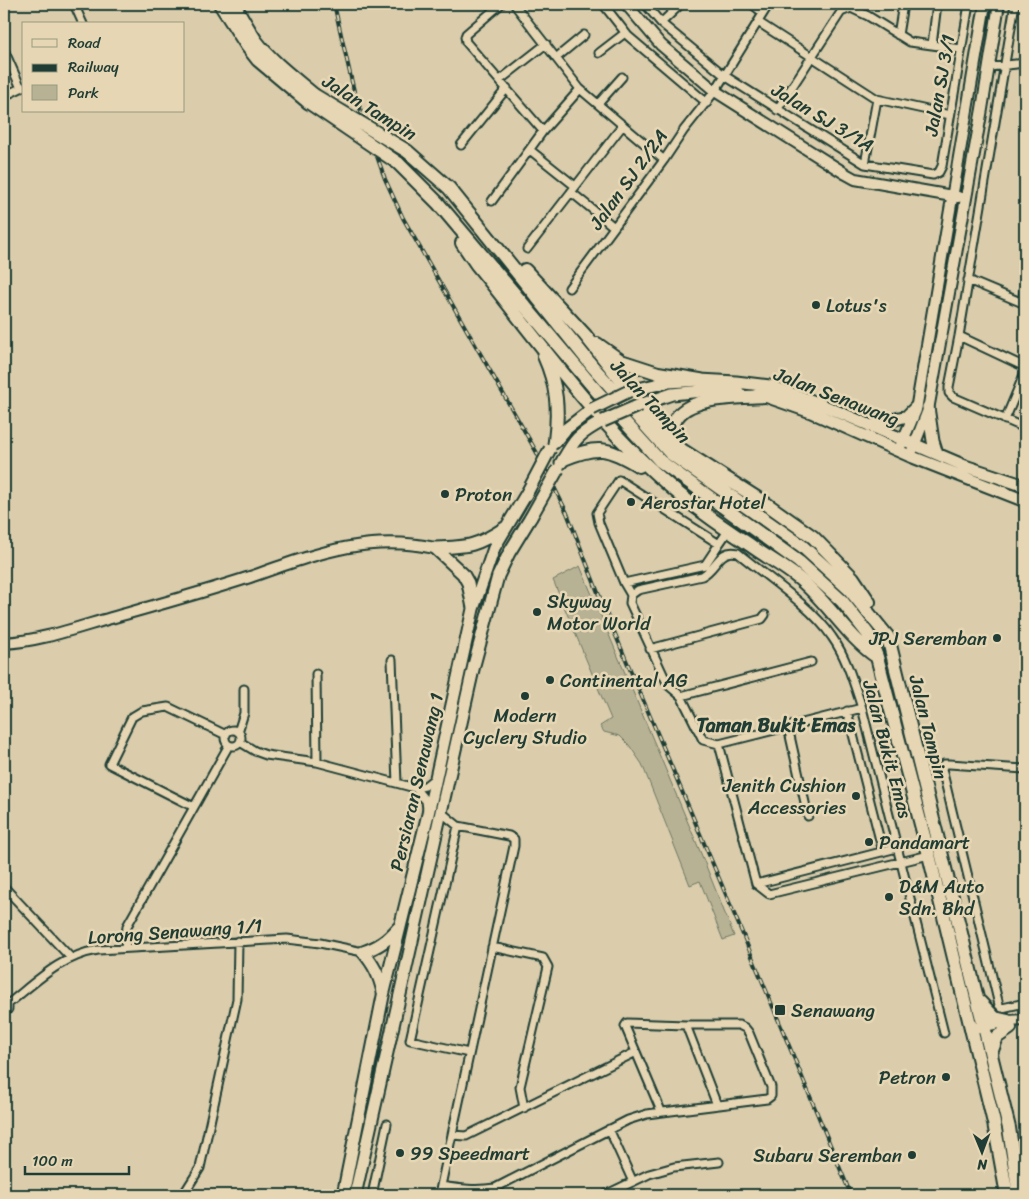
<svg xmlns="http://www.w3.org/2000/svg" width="1029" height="1199" viewBox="0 0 1029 1199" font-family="Sriracha,sans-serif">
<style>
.green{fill:#b8b295;stroke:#6c7864}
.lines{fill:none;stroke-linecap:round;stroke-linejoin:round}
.street-casing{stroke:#1f3d34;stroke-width:11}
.secondary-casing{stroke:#1f3d34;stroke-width:14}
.primary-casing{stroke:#1f3d34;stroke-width:15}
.highway-casing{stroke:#1f3d34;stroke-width:16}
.street{stroke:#e7d6b3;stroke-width:7}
.secondary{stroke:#e7d6b3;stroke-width:10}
.primary{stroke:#e7d6b3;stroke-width:11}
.highway{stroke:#e7d6b3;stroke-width:12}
.rail-casing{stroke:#1f3d34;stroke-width:4}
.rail{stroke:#e7d6b3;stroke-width:2;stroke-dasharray:5.5;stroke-linecap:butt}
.primary-bridge-casing{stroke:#1f3d34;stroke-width:15;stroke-linecap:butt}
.highway-bridge-casing{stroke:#1f3d34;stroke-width:16;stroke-linecap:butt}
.primary-bridge{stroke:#e7d6b3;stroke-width:11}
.highway-bridge{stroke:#e7d6b3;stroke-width:12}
.poi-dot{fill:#1f3d34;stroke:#e7d6b3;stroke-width:2}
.labels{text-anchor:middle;stroke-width:5;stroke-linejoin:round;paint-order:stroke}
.street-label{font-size:19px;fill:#1f3d34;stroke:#e7d6b3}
.poi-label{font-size:19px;fill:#1f3d34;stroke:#e7d6b3;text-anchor:start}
.neighbourhood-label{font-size:20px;font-weight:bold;fill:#1f3d34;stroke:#e7d6b3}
</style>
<rect width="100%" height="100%" fill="#dbcdac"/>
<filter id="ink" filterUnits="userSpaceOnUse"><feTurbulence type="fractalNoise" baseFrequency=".02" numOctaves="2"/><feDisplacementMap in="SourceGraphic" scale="10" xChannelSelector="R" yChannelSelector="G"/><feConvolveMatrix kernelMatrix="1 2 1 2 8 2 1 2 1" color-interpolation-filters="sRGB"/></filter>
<g filter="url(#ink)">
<!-- green -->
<path class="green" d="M580,566L702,856L734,936L723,940L700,881L690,885L642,764L629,745L620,736L604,732L600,726L611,719L553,580Z"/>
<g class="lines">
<!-- street casing -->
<g class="street-casing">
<path id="street" d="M74,4L83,24
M501,4L466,34L465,37L466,42L543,131
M514,4L580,89L664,160
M603,4L628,36L707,103
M645,4L661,23L725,76L865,164L933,175L939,172L942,166L969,4
M752,4L763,13
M1015,4L959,336L949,387V393L953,397L1025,428
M841,12L851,8L868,16L910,42L961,49
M758,22L877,99L950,115
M661,23L681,4
M898,35L903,4
M932,45L937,4
M4,50L21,88
M599,53L625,33
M556,58L584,35
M989,67L1025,63
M500,80L546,44
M4,96L23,87
M598,104L622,77
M777,110L841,12L842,4
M461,145L507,88
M530,150L575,186
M865,164L877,99
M571,192L614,227
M492,201L543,131L580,89
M527,249L623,125
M968,280L1025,304
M569,288L664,160L684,130L715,91L769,4
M1022,303L1025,283
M959,336L1025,367
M1005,420L1025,372
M728,531L719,544L619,480L597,513L599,523L624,583L631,595L630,603L668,685L681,696L703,740L719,744L862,708
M624,583L705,565L719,544
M631,595L638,590L702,576C717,568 719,548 738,553C767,577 812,607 832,637C847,658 854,684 862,708L944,1033
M650,649L762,619L765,615
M392,660L397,783
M316,674L317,762
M681,696L811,662
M847,711L883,852
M788,727L808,816
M225 738a8 8 0 1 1 16 0a8 8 0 1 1-16 0Z
M238,732L244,713V689
M240,742L255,751L266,755L317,762L415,788L425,786L435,778
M719,744L756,884L769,894L929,855
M1025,769L949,764H944L942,769L999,1005L1002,1008L1025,1003
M415,788L426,801L427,809
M194,807L109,764L132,717L142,711L168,707L226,735
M458,826L410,1040L469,1053
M756,884L897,848
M4,887L71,958
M492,947L543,958L548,967L520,1087L524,1108
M125,948L127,926L229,745
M8,1009V1004C37,981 61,956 98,950L287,939L320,943L363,952
M686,1025L717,1105
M609,1129L633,1182
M452,1135L466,1136L636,1052
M441,1186C460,1189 476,1191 495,1188L628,1120L647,1114L767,1099L771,1096V1087L749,1033L745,1028L739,1025H686L627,1023L625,1026L661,1111
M621,1188L625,1195
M183,1195L200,1168L237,999L238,941
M372,1195L387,1124
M439,1195L514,846V839L509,836L458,826L441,812
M605,1195L649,1174L674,1167L719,1162"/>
</g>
<!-- secondary casing -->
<g class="secondary-casing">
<path id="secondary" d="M626,4L661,45L715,91L846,174L855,179L958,197
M901,445L916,410L985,4
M912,451L928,410L982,109L999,4
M4,643C40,641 76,628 111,618C157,605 204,592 250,577C313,555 367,533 435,548
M970,1029L1008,1021L1025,1020"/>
</g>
<!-- primary casing -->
<g class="primary-casing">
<path id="primary" d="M629,391L668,382L700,380L736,382L770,386L815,402L965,466L1025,486
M757,395L765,396L811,412L910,456L1025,501
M640,405L672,394L702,391L739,393
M928,407L933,441L937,454
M870,426L907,416L916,407
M554,443L566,429L592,409
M561,463C575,439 577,435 603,421
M435,548C469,547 477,546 506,527
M435,548L463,574L468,583L473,608
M383,992C379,975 374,965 363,952C378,947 387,941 398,928
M343,1195L383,996L428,814L473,609L494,548L528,491
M355,1195L474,665L498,576L509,553L531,517"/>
</g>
<!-- highway casing -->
<g class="highway-casing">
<path id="highway" d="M220,4L247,46L258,60L308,102
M234,4C241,16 248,29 256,41C272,62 294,78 314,95
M407,151L449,188L593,367L670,453L802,546L849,589L888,637L1009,1128L1019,1195
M398,163L438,203L594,388L660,461L799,562L842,601L868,634L877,657L929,855L994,1123L1007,1195
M462,243L477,265C537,339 593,419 665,482C691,505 721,526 750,545C765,556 782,565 797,577C827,600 846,636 877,657
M525,270L585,335L666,437L674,445L768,505L813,537L853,578L869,602
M597,344L621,361L658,373L700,380
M544,356C557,385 559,409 555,441
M674,445C674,437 672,428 675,421C686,395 742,398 765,396
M564,459C597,445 608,447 639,466
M980,1002L995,1018L1008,1021
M991,1053L997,1037L1010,1028"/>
</g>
<!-- street -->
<use href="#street" class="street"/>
<!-- secondary -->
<use href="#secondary" class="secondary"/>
<!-- primary -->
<use href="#primary" class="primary"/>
<!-- highway -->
<use href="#highway" class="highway"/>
<!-- rail casing -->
<g class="rail-casing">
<path id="rail" d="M334,4L354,91L385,179L403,218L537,453L567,513L604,608L741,930L851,1195"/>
</g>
<!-- rail -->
<use href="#rail" class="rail"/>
<!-- primary-bridge casing -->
<g class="primary-bridge-casing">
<path id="primary-bridge" d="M592,409L629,391
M603,421L640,405
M528,491L550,449
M531,517L558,469"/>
</g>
<!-- highway-bridge casing -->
<g class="highway-bridge-casing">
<path id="highway-bridge" d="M314,95L407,151
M308,102L398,163"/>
</g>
<!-- primary-bridge -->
<use href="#primary-bridge" class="primary-bridge"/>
<!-- highway-bridge -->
<use href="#highway-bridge" class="highway-bridge"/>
</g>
</g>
<!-- markers -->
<g class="poi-dot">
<circle cx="816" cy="305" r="5"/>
<circle cx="445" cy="494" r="5"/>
<circle cx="631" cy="502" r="5"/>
<circle cx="537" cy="612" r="5"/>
<circle cx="997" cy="638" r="5"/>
<circle cx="550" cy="680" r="5"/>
<circle cx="525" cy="696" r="5"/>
<circle cx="856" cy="796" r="5"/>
<circle cx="869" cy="842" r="5"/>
<circle cx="889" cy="897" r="5"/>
<rect x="774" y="1004" width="12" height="12" rx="2.5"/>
<circle cx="946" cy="1077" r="5"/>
<circle cx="400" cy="1153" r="5"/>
<circle cx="912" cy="1155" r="5"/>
</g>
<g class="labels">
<!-- street labels -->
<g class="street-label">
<text transform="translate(939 85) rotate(-80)" y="7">Jalan SJ 3/1</text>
<text transform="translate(370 107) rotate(32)" y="7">Jalan Tampin</text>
<text transform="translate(823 117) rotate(31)" y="7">Jalan SJ 3/1A</text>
<text transform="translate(628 179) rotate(-54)" y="7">Jalan SJ 2/2A</text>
<text transform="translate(837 396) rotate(21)" y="7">Jalan Senawang</text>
<text transform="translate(651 401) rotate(47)" y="7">Jalan Tampin</text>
<text transform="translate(929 727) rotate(76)" y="7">Jalan Tampin</text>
<text transform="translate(888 749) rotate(75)" y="7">Jalan Bukit Emas</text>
<text transform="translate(416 782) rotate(-77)" y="7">Persiaran Senawang 1</text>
<text transform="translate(175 931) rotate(-4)" y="7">Lorong Senawang 1/1</text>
</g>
<!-- poi labels -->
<g class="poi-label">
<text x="826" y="312">Lotus's</text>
<text x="455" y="501">Proton</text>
<text x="641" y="509">Aerostar Hotel</text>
<text x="547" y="608">Skyway<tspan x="547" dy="22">Motor World</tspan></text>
<text x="987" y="645" text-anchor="end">JPJ Seremban</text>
<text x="560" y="687">Continental AG</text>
<text x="525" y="722" text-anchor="middle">Modern<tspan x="525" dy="22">Cyclery Studio</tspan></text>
<text x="846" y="792" text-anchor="end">Jenith Cushion<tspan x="846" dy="22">Accessories</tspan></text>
<text x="879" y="849">Pandamart</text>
<text x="899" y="893">D&amp;M Auto<tspan x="899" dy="22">Sdn. Bhd</tspan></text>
<text x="791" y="1017">Senawang</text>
<text x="936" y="1084" text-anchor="end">Petron</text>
<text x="410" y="1160">99 Speedmart</text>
<text x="902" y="1162" text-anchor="end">Subaru Seremban</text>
</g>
<!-- neighbourhood labels -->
<g class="neighbourhood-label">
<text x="776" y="732">Taman Bukit Emas</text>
</g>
</g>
<!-- margin -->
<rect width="1029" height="1199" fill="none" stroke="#e7d6b3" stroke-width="20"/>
<rect x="10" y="10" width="1009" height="1179" fill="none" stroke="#1f3d34" stroke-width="2" filter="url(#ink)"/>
<!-- legend -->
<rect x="22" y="22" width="162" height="90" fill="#e7d6b3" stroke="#979980"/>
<rect x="32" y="39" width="25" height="8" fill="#e7d6b3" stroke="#979980"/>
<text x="68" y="48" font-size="15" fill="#1f3d34">Road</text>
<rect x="32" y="64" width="25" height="8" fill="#1f3d34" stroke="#979980"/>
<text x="68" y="72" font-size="15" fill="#1f3d34">Railway</text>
<rect x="32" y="85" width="25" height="15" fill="#b8b295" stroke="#979980"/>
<text x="68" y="98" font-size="15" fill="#1f3d34">Park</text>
<!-- north arrow -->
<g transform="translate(982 1152) rotate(179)" stroke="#e7d6b3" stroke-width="4" paint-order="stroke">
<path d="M0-4L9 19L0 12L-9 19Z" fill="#1f3d34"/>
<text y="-8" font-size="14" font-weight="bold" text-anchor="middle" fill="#1f3d34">N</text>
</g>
<!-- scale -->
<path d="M25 1166v8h104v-8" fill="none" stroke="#1f3d34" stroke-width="2.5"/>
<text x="32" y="1166" font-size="15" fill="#1f3d34" stroke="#e7d6b3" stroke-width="4" paint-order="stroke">100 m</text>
</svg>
